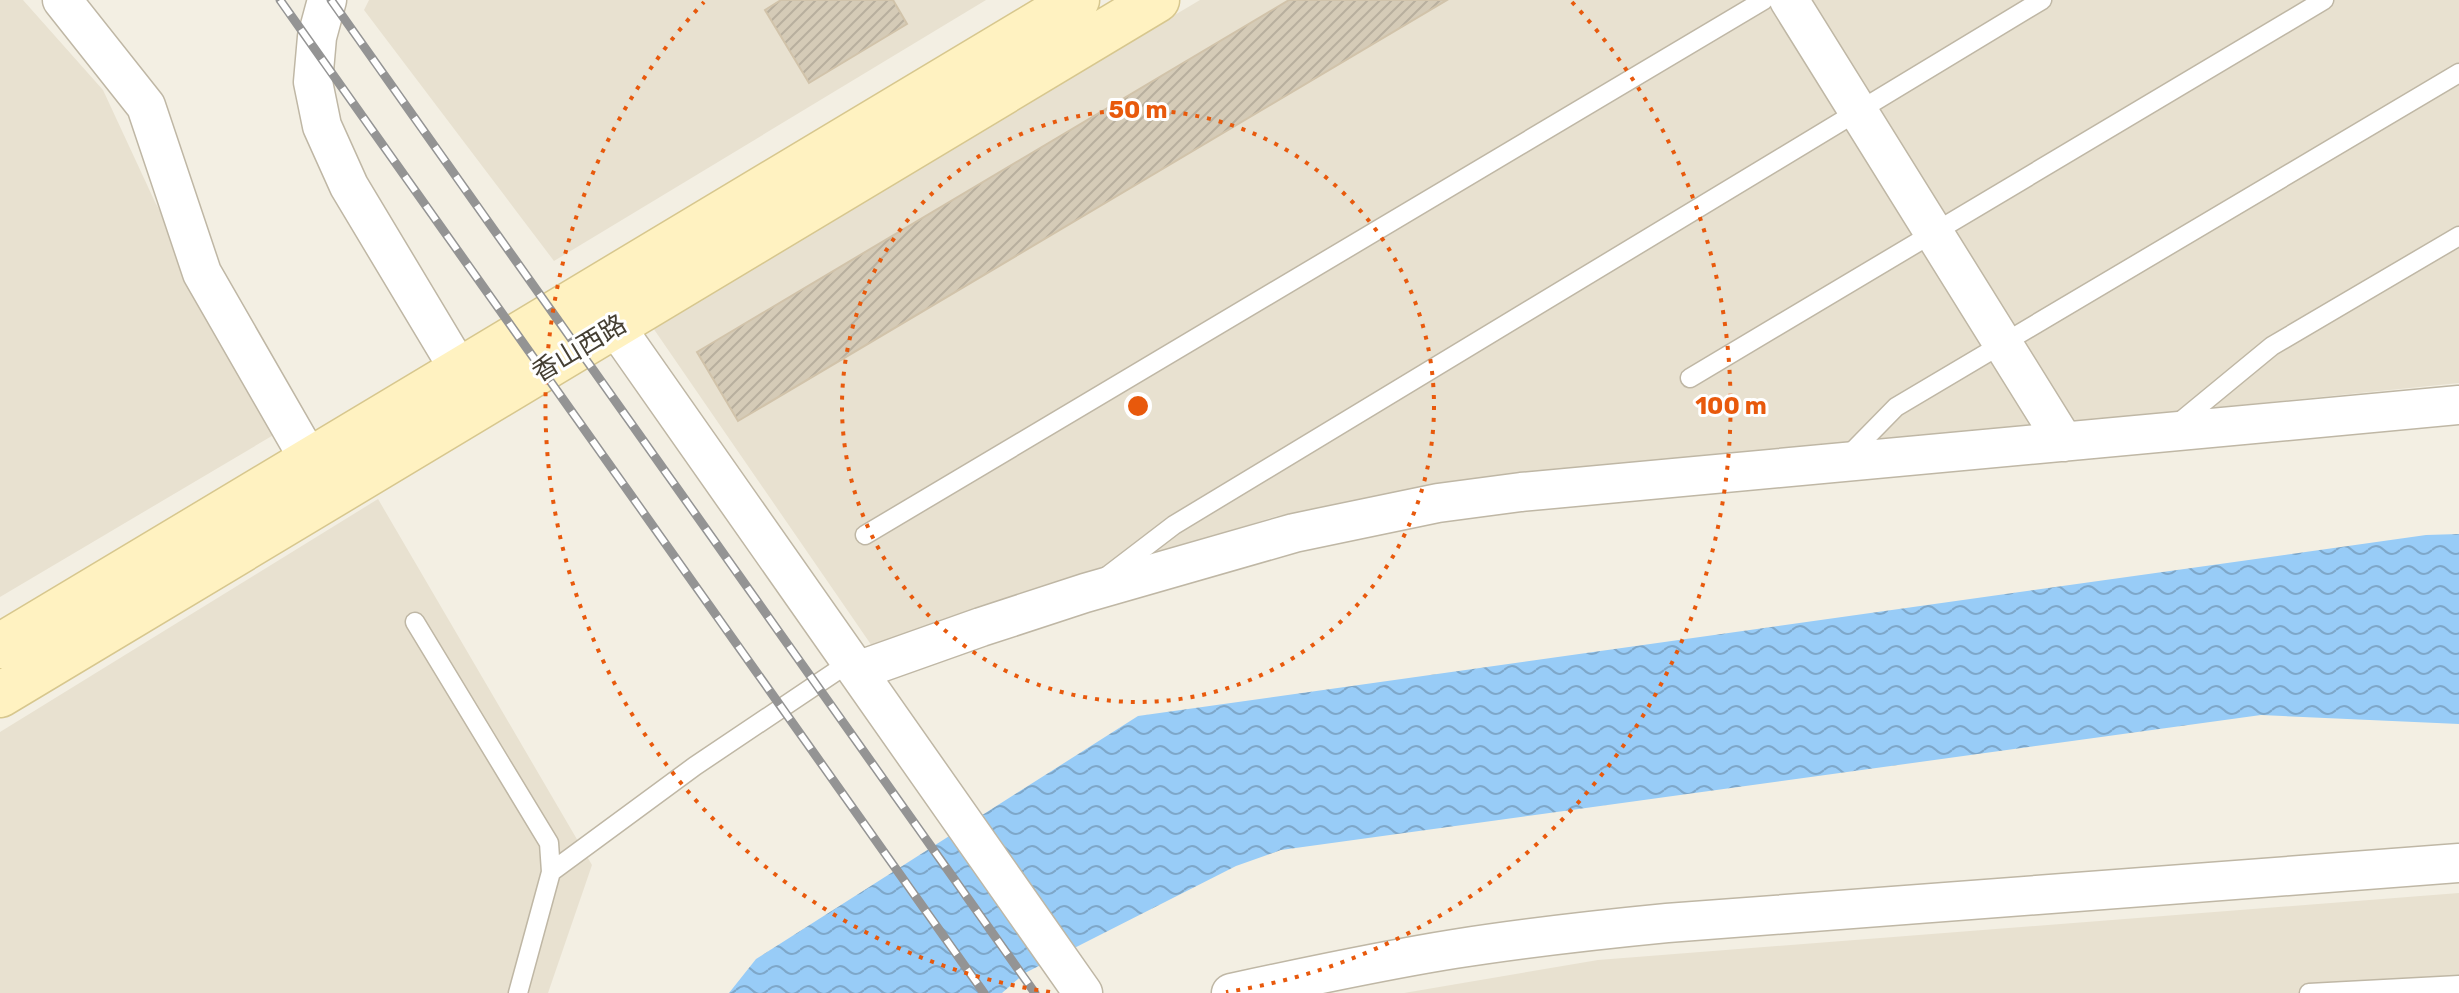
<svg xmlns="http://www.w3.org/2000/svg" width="2459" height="993" viewBox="0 0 2459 993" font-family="Rubik,'Noto Sans SC',sans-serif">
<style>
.residential{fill:#e8e1d0}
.water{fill:url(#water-waves)}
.building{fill:url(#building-hatch);stroke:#d1c3aa;stroke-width:2}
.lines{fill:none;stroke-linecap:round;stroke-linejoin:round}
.service-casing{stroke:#bfb7a5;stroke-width:21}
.minor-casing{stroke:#bfb7a5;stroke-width:41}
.secondary-casing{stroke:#d7c78e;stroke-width:47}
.service{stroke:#fff;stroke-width:18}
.minor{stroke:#fff;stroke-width:38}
.secondary{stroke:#fff2c1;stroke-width:44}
.rail-casing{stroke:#949494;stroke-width:9}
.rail{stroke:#fff;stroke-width:6;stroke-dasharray:18;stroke-linecap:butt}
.ring{fill:none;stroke:#e8590c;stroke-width:4;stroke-dasharray:4 8}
.labels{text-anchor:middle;stroke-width:6;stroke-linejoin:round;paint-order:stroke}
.street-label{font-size:26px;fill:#453f33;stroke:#fff}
.centre{fill:#e8590c;stroke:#fff;stroke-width:4}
.ring-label{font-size:24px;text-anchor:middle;font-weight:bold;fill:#e8590c;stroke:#fff;stroke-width:6;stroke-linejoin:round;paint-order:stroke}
</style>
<defs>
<pattern id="water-waves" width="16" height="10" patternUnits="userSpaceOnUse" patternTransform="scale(2)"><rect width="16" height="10" fill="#98ccf7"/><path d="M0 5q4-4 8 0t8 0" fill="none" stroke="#7ea7c9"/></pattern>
<pattern id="building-hatch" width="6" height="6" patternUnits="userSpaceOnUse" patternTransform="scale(2)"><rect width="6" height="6" fill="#d5cbb7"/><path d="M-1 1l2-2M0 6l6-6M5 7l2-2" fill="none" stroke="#b8af9e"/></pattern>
</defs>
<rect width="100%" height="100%" fill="#f3efe3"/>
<!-- residential -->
<path class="residential" d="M0,0H23L103,90L155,202L282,430L0,597Z
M369,0H986L554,261L364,10Z
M1200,0H2459V383L1490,481L1277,516L872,646L651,325Z
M378,499L592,865L548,993H0V732Z
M2459,893V993H1404L1598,960Z"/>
<!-- water -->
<path class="water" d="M2459,534V724L2261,715L1281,850L1236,866L1025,973L1002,993H729L756,959L1138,716L2426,535Z"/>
<!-- building -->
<path class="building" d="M781,0H893L907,24L809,83L765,10Z
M1289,0H1447L738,421L697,352Z"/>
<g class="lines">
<!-- service casing -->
<g class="service-casing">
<path id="service" d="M1690,378L2324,0
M2176,425L2272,346L2459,236
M1845,459L1896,407L2459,73
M865,535L1764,0
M1106,577L1174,525L2042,0
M415,622L549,843L551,872L518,993
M551,872L695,766L850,662
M2309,993L2459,985"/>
</g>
<!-- minor casing -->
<g class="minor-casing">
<path id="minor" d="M62,0L146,106L202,273L310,461
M327,0L317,37L313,82L322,126L349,186L460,371
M1789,0L2064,442
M615,326L1083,993
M857,671L981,627L1085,593L1294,533L1438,503L1521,492L2459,405
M1231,993C1305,977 1379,961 1454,949C1524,938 1595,930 1667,923L2459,863"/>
</g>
<!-- secondary casing -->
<g class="secondary-casing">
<path id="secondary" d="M0,646L1077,0
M0,695L1157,0"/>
</g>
<!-- service -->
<use href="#service" class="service"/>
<!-- minor -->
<use href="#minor" class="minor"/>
<!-- secondary -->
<use href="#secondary" class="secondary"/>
<!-- rail casing -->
<g class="rail-casing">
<path id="rail" d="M280,0L984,993
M331,0L1035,993"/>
</g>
<!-- rail -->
<use href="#rail" class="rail"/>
</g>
<!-- distance rings -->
<g class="ring">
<circle cx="1138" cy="406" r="296"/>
<path d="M1050 992A593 593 0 0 1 704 2M1572 2A593 593 0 0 1 1226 992"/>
</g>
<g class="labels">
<!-- street labels -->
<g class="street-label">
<text transform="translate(579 348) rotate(-31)" y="9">香山西路</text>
</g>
</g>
<circle cx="1138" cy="406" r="12" class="centre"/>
<g class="ring-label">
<text x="1138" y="118">50 m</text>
<text x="1731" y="414">100 m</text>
</g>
</svg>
